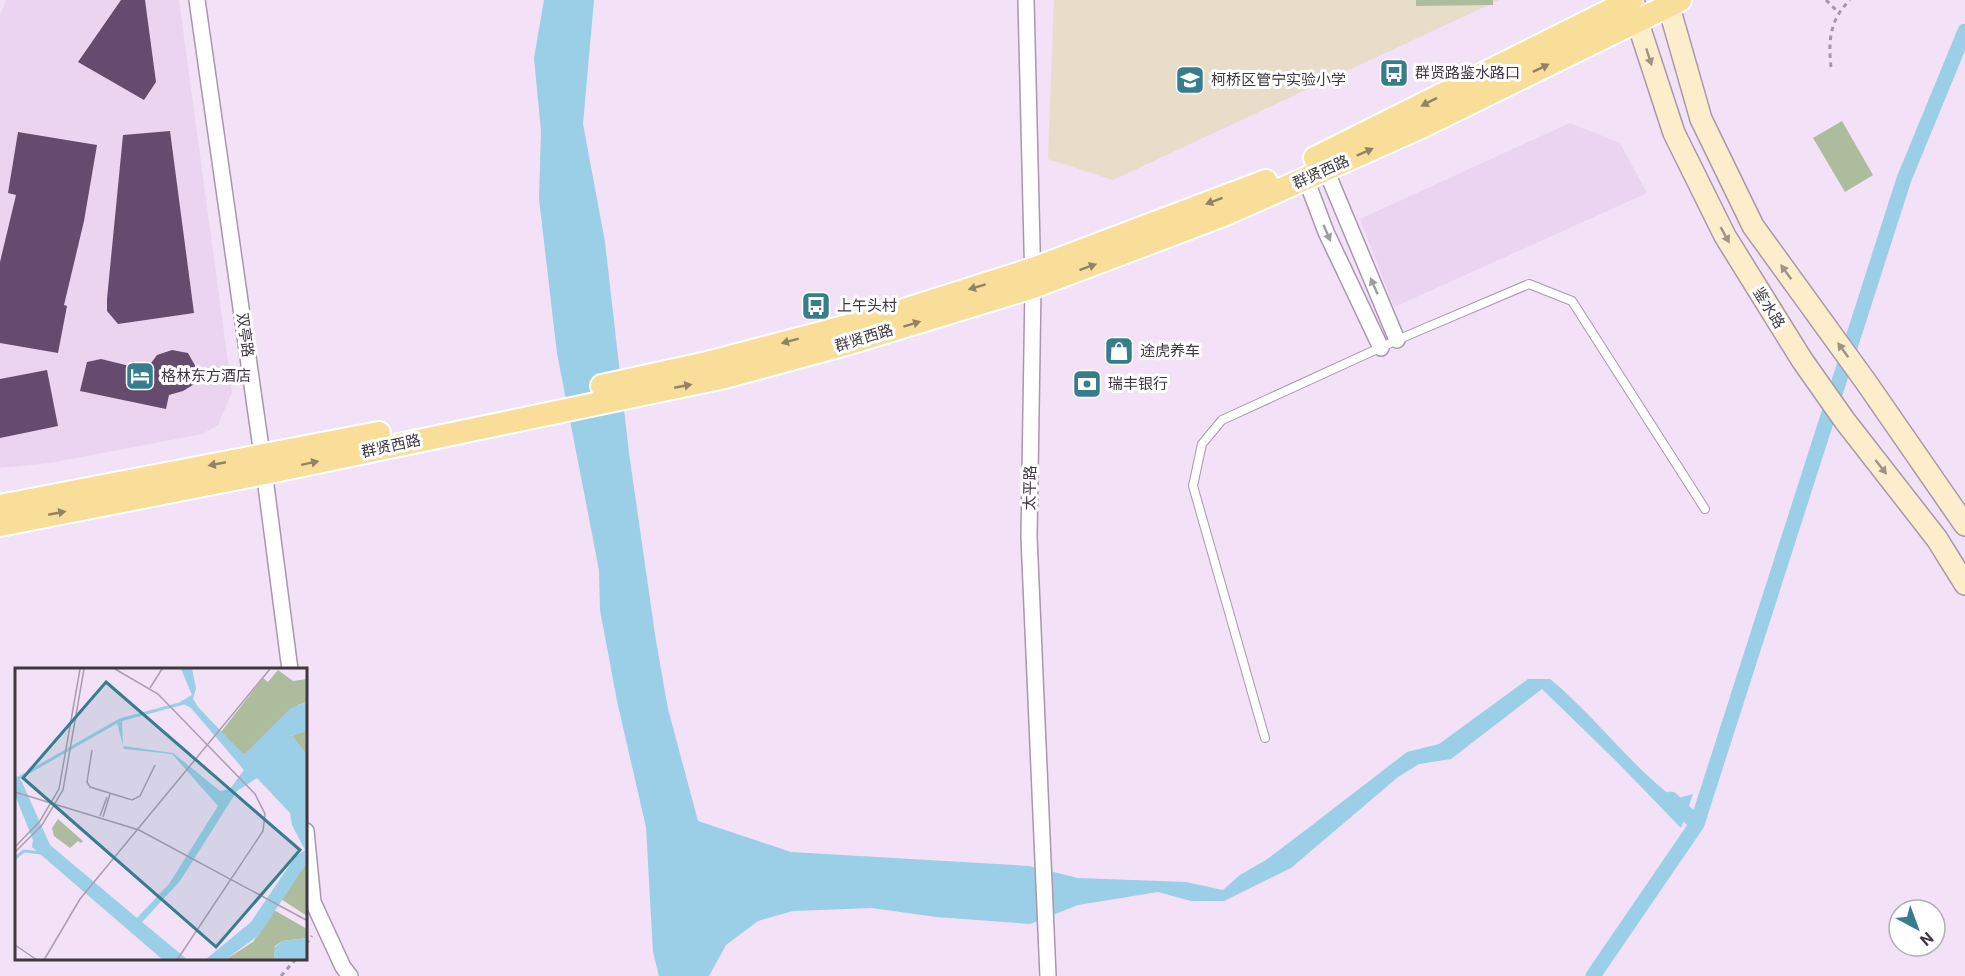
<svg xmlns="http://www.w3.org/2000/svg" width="1965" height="976" viewBox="0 0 1965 976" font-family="Roboto,'Noto Sans SC',sans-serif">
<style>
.built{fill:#ead4ef}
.education{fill:#e7ddc8}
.green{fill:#adbc9d}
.water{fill:#9acfe7}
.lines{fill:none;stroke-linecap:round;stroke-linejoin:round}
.canal{stroke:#9acfe7;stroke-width:15}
.building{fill:#654c6f}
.lane-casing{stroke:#a898ac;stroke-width:10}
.street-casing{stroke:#a898ac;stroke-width:18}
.secondary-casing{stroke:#a898ac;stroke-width:24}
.primary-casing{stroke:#fff;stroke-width:26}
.path{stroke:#a497a7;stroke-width:3;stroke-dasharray:4.5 4.5;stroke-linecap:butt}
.lane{stroke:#fff;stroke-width:8}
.street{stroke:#fff;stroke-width:15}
.secondary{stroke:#fceecb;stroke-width:21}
.primary{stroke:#f8de98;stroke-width:22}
.oneway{fill:#9e9386}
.oneway2{fill:#928368}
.oneway3{fill:#9f9ca0}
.labels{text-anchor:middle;stroke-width:6;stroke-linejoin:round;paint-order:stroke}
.poi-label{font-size:15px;fill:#3f3841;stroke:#fff;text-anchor:start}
.street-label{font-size:15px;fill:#3f3841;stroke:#fff}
.inset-river{fill:none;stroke:#9acfe7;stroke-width:3}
.inset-road{fill:none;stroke:#aa9dae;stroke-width:1.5}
.view{fill:#387d8b;fill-opacity:0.15;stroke:#387d8b;stroke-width:3}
.inset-edge{fill:none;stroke:#3f3841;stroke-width:3}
</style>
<rect width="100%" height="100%" fill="#f2e1f7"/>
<!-- built -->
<path class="built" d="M6,0H179L232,392L218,425L202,434L50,463L0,468V16Z
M1570,123L1620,143L1647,193L1394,307L1360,219Z"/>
<!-- education -->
<path class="education" d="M1054,0H1499L1113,180L1048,159Z"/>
<!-- green -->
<path class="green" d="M1416,0H1493V5L1416,6Z
M1842,121L1873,175L1845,192L1813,138Z"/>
<!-- water -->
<path class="water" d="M544,0H594L583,124L605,242L629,453L656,641L668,709L698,821L791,852L1029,866L1078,878L1186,882L1223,890L1240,875L1266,860L1307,829L1407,752L1439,744L1528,679H1550C1595,716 1629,764 1675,799L1693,794L1681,828L1617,762L1542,689L1451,759L1419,764L1398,777L1291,868L1224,901H1191L1158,892L1078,905L1030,924L936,917L872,908L793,911L758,921L726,945L709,976H659L653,952L646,827L617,701L600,610L599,570L557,353L539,199L541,131L534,58Z"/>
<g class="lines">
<!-- canal -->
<path class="canal" d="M1671,799L1697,824
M1593,976L1697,824L1904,179L1965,31"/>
</g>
<!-- building -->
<path class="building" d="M121,0H145L156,82L144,100L78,62Z
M170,131L194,313L118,324L107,311V299L123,135Z
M18,132L97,145L84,221L64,305L67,306L58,353L0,343V262L16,195L8,193Z
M172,350L188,353L197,369L196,383L183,391L169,395L166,409L80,391L87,362L101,359L146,370L157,355Z
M47,370L58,426L0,438V379Z"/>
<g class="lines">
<!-- lane casing -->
<g class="lane-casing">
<path id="lane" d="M1265,738L1193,486L1202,444L1222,420L1397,340L1529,284L1572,301L1705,509"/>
</g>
<!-- street casing -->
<g class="street-casing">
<path id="street" d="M197,0L262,455L290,670
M1026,0L1033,287L1029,537L1048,976
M1326,170L1397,340
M1306,179L1326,232L1381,348
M306,831L313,902L343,967L350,976"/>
</g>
<!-- secondary casing -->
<g class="secondary-casing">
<path id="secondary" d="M1667,0L1701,119L1753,226L1866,382L1965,525
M1635,6L1637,20L1674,133L1725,236L1802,360L1845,421L1937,539L1965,584"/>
</g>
<!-- primary casing -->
<g class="primary-casing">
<path id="primary" d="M1315,158L1631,0
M602,386L707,363L882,317L1033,269L1266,181
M0,506L379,433
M0,525L265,473L725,377L843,345L1033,287L1226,214L1419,128L1680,0"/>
</g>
<!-- path -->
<path class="path" d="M1826,0L1838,12
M1831,67C1828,41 1830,19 1850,0
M306,944L312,936
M281,976L295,960"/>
<!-- lane -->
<use href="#lane" class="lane"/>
<!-- street -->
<use href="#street" class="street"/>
<!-- secondary -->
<use href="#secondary" class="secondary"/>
<!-- primary -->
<use href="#primary" class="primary"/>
</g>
<!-- one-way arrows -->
<defs><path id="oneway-solid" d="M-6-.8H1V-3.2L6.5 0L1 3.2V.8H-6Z" transform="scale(1.5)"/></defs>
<g class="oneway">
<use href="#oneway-solid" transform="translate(1649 57) rotate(72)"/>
<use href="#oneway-solid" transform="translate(1725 235) rotate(61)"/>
<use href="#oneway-solid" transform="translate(1786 272) rotate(-126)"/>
<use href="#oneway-solid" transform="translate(1843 350) rotate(-126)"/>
<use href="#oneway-solid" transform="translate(1881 467) rotate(52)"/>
</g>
<g class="oneway2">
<use href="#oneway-solid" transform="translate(1541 68) rotate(-26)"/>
<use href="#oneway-solid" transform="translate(1429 102) rotate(153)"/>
<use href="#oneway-solid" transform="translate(1365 152) rotate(-24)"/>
<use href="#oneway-solid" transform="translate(1214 201) rotate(159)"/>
<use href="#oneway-solid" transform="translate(1088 267) rotate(-20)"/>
<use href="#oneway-solid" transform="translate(977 287) rotate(163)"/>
<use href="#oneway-solid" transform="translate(912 324) rotate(-17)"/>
<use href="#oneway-solid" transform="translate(790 341) rotate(165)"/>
<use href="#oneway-solid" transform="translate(683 386) rotate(-11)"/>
<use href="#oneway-solid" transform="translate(310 463) rotate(-12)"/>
<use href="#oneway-solid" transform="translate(217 464) rotate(169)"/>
<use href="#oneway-solid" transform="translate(57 513) rotate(-11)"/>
</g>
<g class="oneway3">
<use href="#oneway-solid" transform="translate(1327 233) rotate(67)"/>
<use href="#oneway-solid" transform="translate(1374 286) rotate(-114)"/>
</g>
<!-- icons -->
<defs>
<g id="bus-square" transform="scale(1.5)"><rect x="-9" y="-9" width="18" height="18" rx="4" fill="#387d8b" stroke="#fff"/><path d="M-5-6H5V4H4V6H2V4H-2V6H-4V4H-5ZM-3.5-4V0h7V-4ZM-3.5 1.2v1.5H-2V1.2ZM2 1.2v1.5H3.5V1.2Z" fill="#fff"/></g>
<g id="school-square" transform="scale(1.5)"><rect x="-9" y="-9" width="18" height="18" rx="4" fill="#387d8b" stroke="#fff"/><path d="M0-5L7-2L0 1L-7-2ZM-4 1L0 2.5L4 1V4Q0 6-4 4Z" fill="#fff"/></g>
<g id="shop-square" transform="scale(1.5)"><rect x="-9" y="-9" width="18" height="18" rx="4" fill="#387d8b" stroke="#fff"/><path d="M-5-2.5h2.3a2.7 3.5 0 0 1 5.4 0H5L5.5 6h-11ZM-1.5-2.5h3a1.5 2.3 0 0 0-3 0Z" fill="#fff"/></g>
<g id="hotel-square" transform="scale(1.5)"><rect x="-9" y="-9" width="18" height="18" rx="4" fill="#387d8b" stroke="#fff"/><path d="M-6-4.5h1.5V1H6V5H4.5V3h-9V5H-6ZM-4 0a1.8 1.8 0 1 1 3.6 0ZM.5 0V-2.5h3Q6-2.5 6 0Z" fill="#fff"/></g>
<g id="bank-square" transform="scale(1.5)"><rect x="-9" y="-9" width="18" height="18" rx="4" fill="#387d8b" stroke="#fff"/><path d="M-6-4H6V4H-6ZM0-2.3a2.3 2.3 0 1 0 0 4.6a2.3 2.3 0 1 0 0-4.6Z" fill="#fff"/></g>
</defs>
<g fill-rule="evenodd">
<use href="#bus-square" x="1394" y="73"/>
<use href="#school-square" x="1190" y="80"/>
<use href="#bus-square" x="816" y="306"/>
<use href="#shop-square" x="1119" y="351"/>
<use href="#hotel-square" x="140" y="376"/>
<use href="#bank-square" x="1087" y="384"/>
</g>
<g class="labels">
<!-- poi labels -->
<g class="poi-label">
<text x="1415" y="78">群贤路鉴水路口</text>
<text x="1211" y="85">柯桥区管宁实验小学</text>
<text x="837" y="311">上午头村</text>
<text x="1140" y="356">途虎养车</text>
<text x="161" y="381">格林东方酒店</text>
<text x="1108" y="389">瑞丰银行</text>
</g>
<!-- street labels -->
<g class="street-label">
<text transform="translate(1321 172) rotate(-24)" y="5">群贤西路</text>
<text transform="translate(1769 308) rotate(58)" y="5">鉴水路</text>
<text transform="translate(245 335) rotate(82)" y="5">双亭路</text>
<text transform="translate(864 338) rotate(-17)" y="5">群贤西路</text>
<text transform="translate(391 446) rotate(-12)" y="5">群贤西路</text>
<text transform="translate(1030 488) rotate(-89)" y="5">太平路</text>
</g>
</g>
<!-- overview -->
<g transform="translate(15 668)">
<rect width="292" height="292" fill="#f2e1f7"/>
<path d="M263,2L278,13L292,11V34L283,37L229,87L206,64L248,10L253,14ZM292,62V87L277,68ZM43,151L68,173L66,175L63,173L55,180L39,168L37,160ZM292,194V248L266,231ZM259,242L292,261V270L267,273L260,278L259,292H210L238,274Z" fill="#adbc9d"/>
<path d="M166,1H177L181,20L178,31L183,39L229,87L276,40L292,34V62L277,68L292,87V194L244,267L210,292H190L236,254L280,189L290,182L277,157L275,145L242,110L222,123L165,213L127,254L173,292H148L17,179L18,172L0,127V106L7,114L35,177L122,250L154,216L203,138L157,86L109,81L102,55L107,53L108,78L158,85L205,123L215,121L229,102L176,40L165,34L177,27ZM292,270V292H259L260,279L267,273Z" fill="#9acfe7"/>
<path class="inset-river" d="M0,112L105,52L172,34M0,190L9,183L26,185"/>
<path class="inset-road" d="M100,1L143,26L240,126L250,146L248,163L162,292M135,20L147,1M77,82L72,114L75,119L117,132L125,128L140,97M0,124L124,162L293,253M85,148L92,129M88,149L95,126M0,179L25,153L44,121L65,1M0,184L27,157L48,122L69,1M0,277L22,292M29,292L65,231L255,1"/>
<path class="view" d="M91,14L285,182L201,279L8,110Z"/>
<rect width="292" height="292" class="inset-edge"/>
</g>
<!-- north arrow -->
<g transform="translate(1917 928) rotate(139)"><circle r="28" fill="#ffffff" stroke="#b2afb3" stroke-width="1.5"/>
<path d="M0-4.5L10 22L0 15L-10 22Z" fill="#387d8b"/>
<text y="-9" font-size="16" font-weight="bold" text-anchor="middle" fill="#3f3841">N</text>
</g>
</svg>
